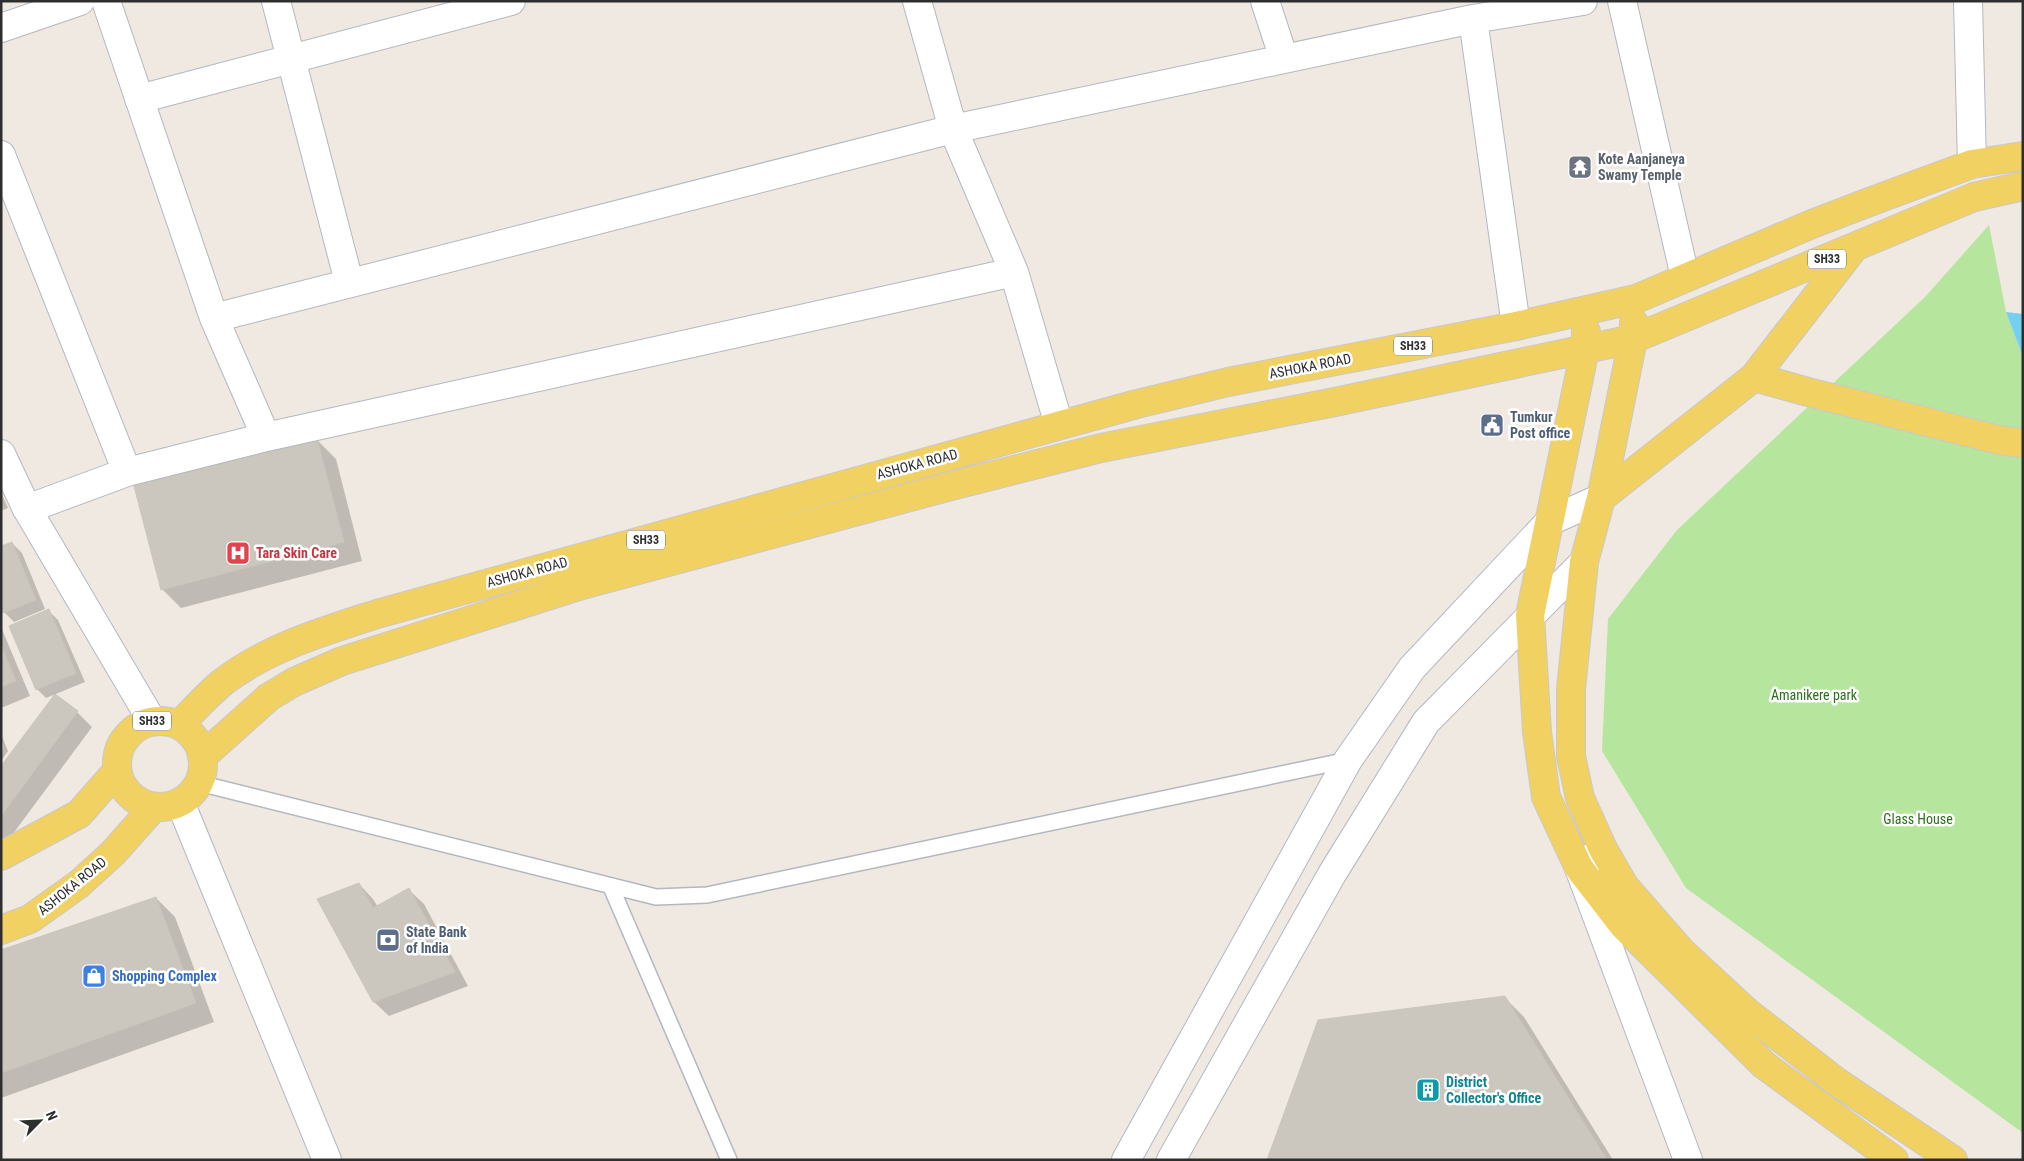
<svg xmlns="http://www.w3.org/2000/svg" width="2024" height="1161" viewBox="0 0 2024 1161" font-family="'Roboto Condensed',sans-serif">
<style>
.green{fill:#b6e59e}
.water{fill:#75cff0}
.shadow{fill:#0003}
.building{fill:#cbc7bf;stroke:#cbc5ba}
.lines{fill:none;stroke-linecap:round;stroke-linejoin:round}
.lane-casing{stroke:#b4b7c1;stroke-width:18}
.street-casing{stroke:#b4b7c1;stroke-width:30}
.secondary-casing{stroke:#b4b7c1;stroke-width:30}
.primary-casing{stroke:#c9c9c9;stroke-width:30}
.lane{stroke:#fff;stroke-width:15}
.street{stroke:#fff;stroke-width:28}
.secondary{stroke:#fff;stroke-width:28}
.primary{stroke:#f2d163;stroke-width:28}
.labels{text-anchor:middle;stroke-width:5;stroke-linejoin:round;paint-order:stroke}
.shield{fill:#fff;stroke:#6d6d6d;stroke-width:1}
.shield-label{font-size:12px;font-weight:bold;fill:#2e2e2e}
.worship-label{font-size:14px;font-weight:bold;fill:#5b616d;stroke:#fff;text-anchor:start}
.street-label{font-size:14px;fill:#2e2e2e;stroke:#fff}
.service-label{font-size:14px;font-weight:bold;fill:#4e5e75;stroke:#fff;text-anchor:start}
.health-label{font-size:14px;font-weight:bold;fill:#be3a42;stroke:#fff;text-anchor:start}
.park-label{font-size:14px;fill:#2c6e1b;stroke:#fff}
.shop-label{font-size:14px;font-weight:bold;fill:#366cbe;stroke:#fff;text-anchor:start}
.culture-label{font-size:14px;font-weight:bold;fill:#0d838f;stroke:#fff;text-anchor:start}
</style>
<rect width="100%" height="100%" fill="#efe9e1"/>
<!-- green -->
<path class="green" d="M1989,225L2006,312L2023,357V1133L1686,888L1602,751L1608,619L1677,530L1925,297Z"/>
<!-- water -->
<path class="water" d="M2006,312L2023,314V357Z"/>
<!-- shadow -->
<path class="shadow" d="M317,440L336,459L362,561L181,608L162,589Z
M1,492L8,508L1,511Z
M12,543L22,553L45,609L14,622L4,612Z
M49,611L58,620L85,682L46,698L37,689Z
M1,627L30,696L1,708Z
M55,695L77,712L92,727L1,850V768Z
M1,734L8,751L1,761L3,746Z
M359,884L373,899L378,907L409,890L424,904L468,986L389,1016L374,1002Z
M156,898L175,917L214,1022L1,1098V951Z
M1505,998L1524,1017L1613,1160H1269Z"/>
<!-- building -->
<path class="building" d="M317,439L344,542L161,590L134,486Z
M12,542L36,600L3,613L1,608V546Z
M49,609L76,673L36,690L9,626Z
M1,645L16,681L1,687Z
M55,694L78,711L1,816V766Z
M359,883L373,908L409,888L455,972L373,1002L317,899Z
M156,897L196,1003L1,1073V950Z
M1505,996L1607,1160H1267L1318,1020Z"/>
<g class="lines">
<!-- lane casing -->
<g class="lane-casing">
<path id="lane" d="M199,783L656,897L707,895L1348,760
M611,887L729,1160"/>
</g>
<!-- street casing -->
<g class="street-casing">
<path id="street" d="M106,1L214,318L266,437
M276,1L349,282
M1265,1L1284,59
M1622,1L1685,277
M1968,1L1972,164
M1,28L80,1
M139,99L511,1
M1,155L127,472
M214,318L953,129L917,1
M1516,326L1473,19L1583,1
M1059,425L1014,272L953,129L1473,19
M27,509L127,472L266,437L1014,272
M1603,849L1579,868L1688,1160"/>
</g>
<!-- secondary casing -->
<g class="secondary-casing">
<path id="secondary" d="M1,454L27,509L152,721
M180,802L327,1160
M1126,1160L1348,760L1412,668L1550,521L1601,498
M1171,1160L1332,874L1426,722L1584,562"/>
</g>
<!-- primary casing -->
<g class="primary-casing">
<path id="primary" d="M1634,323L1633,339L1601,498L1584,562L1571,689V756L1580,798L1603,849L1625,887L1681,951L1747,1012L1837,1082L1953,1160
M1586,332L1585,349L1530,615L1537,732L1546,797L1579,868L1623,925L1764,1065L1894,1160
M1754,377L1808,392L2003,441L2023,443
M1601,498L1754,377L1853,249
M117 764a43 43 0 1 1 86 0a43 43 0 1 1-86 0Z
M179,725C193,711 207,695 223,682C267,648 324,631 377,614L1137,404L1228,382L1516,326L1636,299L1812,224L1872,201L1972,164L2023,156
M202,757L269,697L294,682L342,661L582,585L951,486L1101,448L1335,402L1633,339L1974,197L2023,186
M1,856L79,814L117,771
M1,930L30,919L79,884L113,853L154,807"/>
</g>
<!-- lane -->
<use href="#lane" class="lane"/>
<!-- street -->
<use href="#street" class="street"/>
<!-- secondary -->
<use href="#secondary" class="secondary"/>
<!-- primary -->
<use href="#primary" class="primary"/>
</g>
<!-- icons -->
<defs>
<g id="temple-square" transform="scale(1.25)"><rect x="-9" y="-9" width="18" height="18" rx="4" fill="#6b7280" stroke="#fff"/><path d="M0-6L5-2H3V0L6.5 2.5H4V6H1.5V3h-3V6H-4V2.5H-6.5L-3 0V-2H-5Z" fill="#fff"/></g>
<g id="civic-square" transform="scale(1.25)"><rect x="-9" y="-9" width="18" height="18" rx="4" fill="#5c6f8a" stroke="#fff"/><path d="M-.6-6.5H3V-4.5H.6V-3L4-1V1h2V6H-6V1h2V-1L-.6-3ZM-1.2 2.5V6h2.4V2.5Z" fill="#fff"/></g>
<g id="hospital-square" transform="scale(1.25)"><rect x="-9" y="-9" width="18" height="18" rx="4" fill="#e0444e" stroke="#fff"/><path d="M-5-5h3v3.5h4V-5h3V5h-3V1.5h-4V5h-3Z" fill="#fff"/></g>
<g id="bank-square" transform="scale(1.25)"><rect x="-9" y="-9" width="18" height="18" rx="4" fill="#5c6f8a" stroke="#fff"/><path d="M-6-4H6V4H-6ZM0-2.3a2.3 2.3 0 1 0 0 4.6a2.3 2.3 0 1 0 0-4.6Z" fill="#fff"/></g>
<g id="shop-square" transform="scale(1.25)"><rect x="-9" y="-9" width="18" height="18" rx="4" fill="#3f7fe0" stroke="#fff"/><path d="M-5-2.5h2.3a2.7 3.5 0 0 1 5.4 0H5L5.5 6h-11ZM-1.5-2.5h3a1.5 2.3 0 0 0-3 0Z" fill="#fff"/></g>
<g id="building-square" transform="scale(1.25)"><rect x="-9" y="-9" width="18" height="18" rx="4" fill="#0f9aa8" stroke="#fff"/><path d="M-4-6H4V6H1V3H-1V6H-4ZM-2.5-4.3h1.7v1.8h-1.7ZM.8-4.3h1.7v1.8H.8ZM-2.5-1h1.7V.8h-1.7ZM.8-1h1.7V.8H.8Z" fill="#fff"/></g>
</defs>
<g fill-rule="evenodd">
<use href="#temple-square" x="1580" y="167"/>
<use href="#civic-square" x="1492" y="425"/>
<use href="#hospital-square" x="238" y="553"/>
<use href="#bank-square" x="388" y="940"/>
<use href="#shop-square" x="94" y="976"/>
<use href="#building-square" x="1428" y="1090"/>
</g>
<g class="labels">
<!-- shield labels -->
<g class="shield">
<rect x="1808" y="249.5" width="38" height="19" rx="4"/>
<rect x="1394" y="336.5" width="38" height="19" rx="4"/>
<rect x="627" y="530.5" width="38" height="19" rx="4"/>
<rect x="133" y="711.5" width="38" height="19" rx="4"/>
</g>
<g class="shield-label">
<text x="1827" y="263">SH33</text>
<text x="1413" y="350">SH33</text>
<text x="646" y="544">SH33</text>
<text x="152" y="725">SH33</text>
</g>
<!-- worship labels -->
<g class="worship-label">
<text x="1598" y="164">Kote Aanjaneya<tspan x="1598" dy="16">Swamy Temple</tspan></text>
</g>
<!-- street labels -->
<g class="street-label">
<text transform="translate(1310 366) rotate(-11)" y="5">ASHOKA ROAD</text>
<text transform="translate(917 464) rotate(-15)" y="5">ASHOKA ROAD</text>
<text transform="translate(527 572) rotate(-15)" y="5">ASHOKA ROAD</text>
<text transform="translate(72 886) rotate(-39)" y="5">ASHOKA ROAD</text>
</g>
<!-- service labels -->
<g class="service-label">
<text x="1510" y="422">Tumkur<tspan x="1510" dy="16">Post office</tspan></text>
<text x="406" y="937">State Bank<tspan x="406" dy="16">of India</tspan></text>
</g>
<!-- health labels -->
<g class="health-label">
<text x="256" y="558">Tara Skin Care</text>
</g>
<!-- park labels -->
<g class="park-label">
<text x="1814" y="700">Amanikere park</text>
<text x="1918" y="824">Glass House</text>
</g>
<!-- shop labels -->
<g class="shop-label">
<text x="112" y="981">Shopping Complex</text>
</g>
<!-- culture labels -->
<g class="culture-label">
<text x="1446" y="1087">District<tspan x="1446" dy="16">Collector's Office</tspan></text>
</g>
</g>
<!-- border -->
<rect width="2024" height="1161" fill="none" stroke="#2e2e2e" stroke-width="5"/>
<!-- north arrow -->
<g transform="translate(40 1121) rotate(66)" stroke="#ffffff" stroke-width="4" paint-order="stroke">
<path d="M0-4L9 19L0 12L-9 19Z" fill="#2e2e2e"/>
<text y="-8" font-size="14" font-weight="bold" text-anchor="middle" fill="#2e2e2e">N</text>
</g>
</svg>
